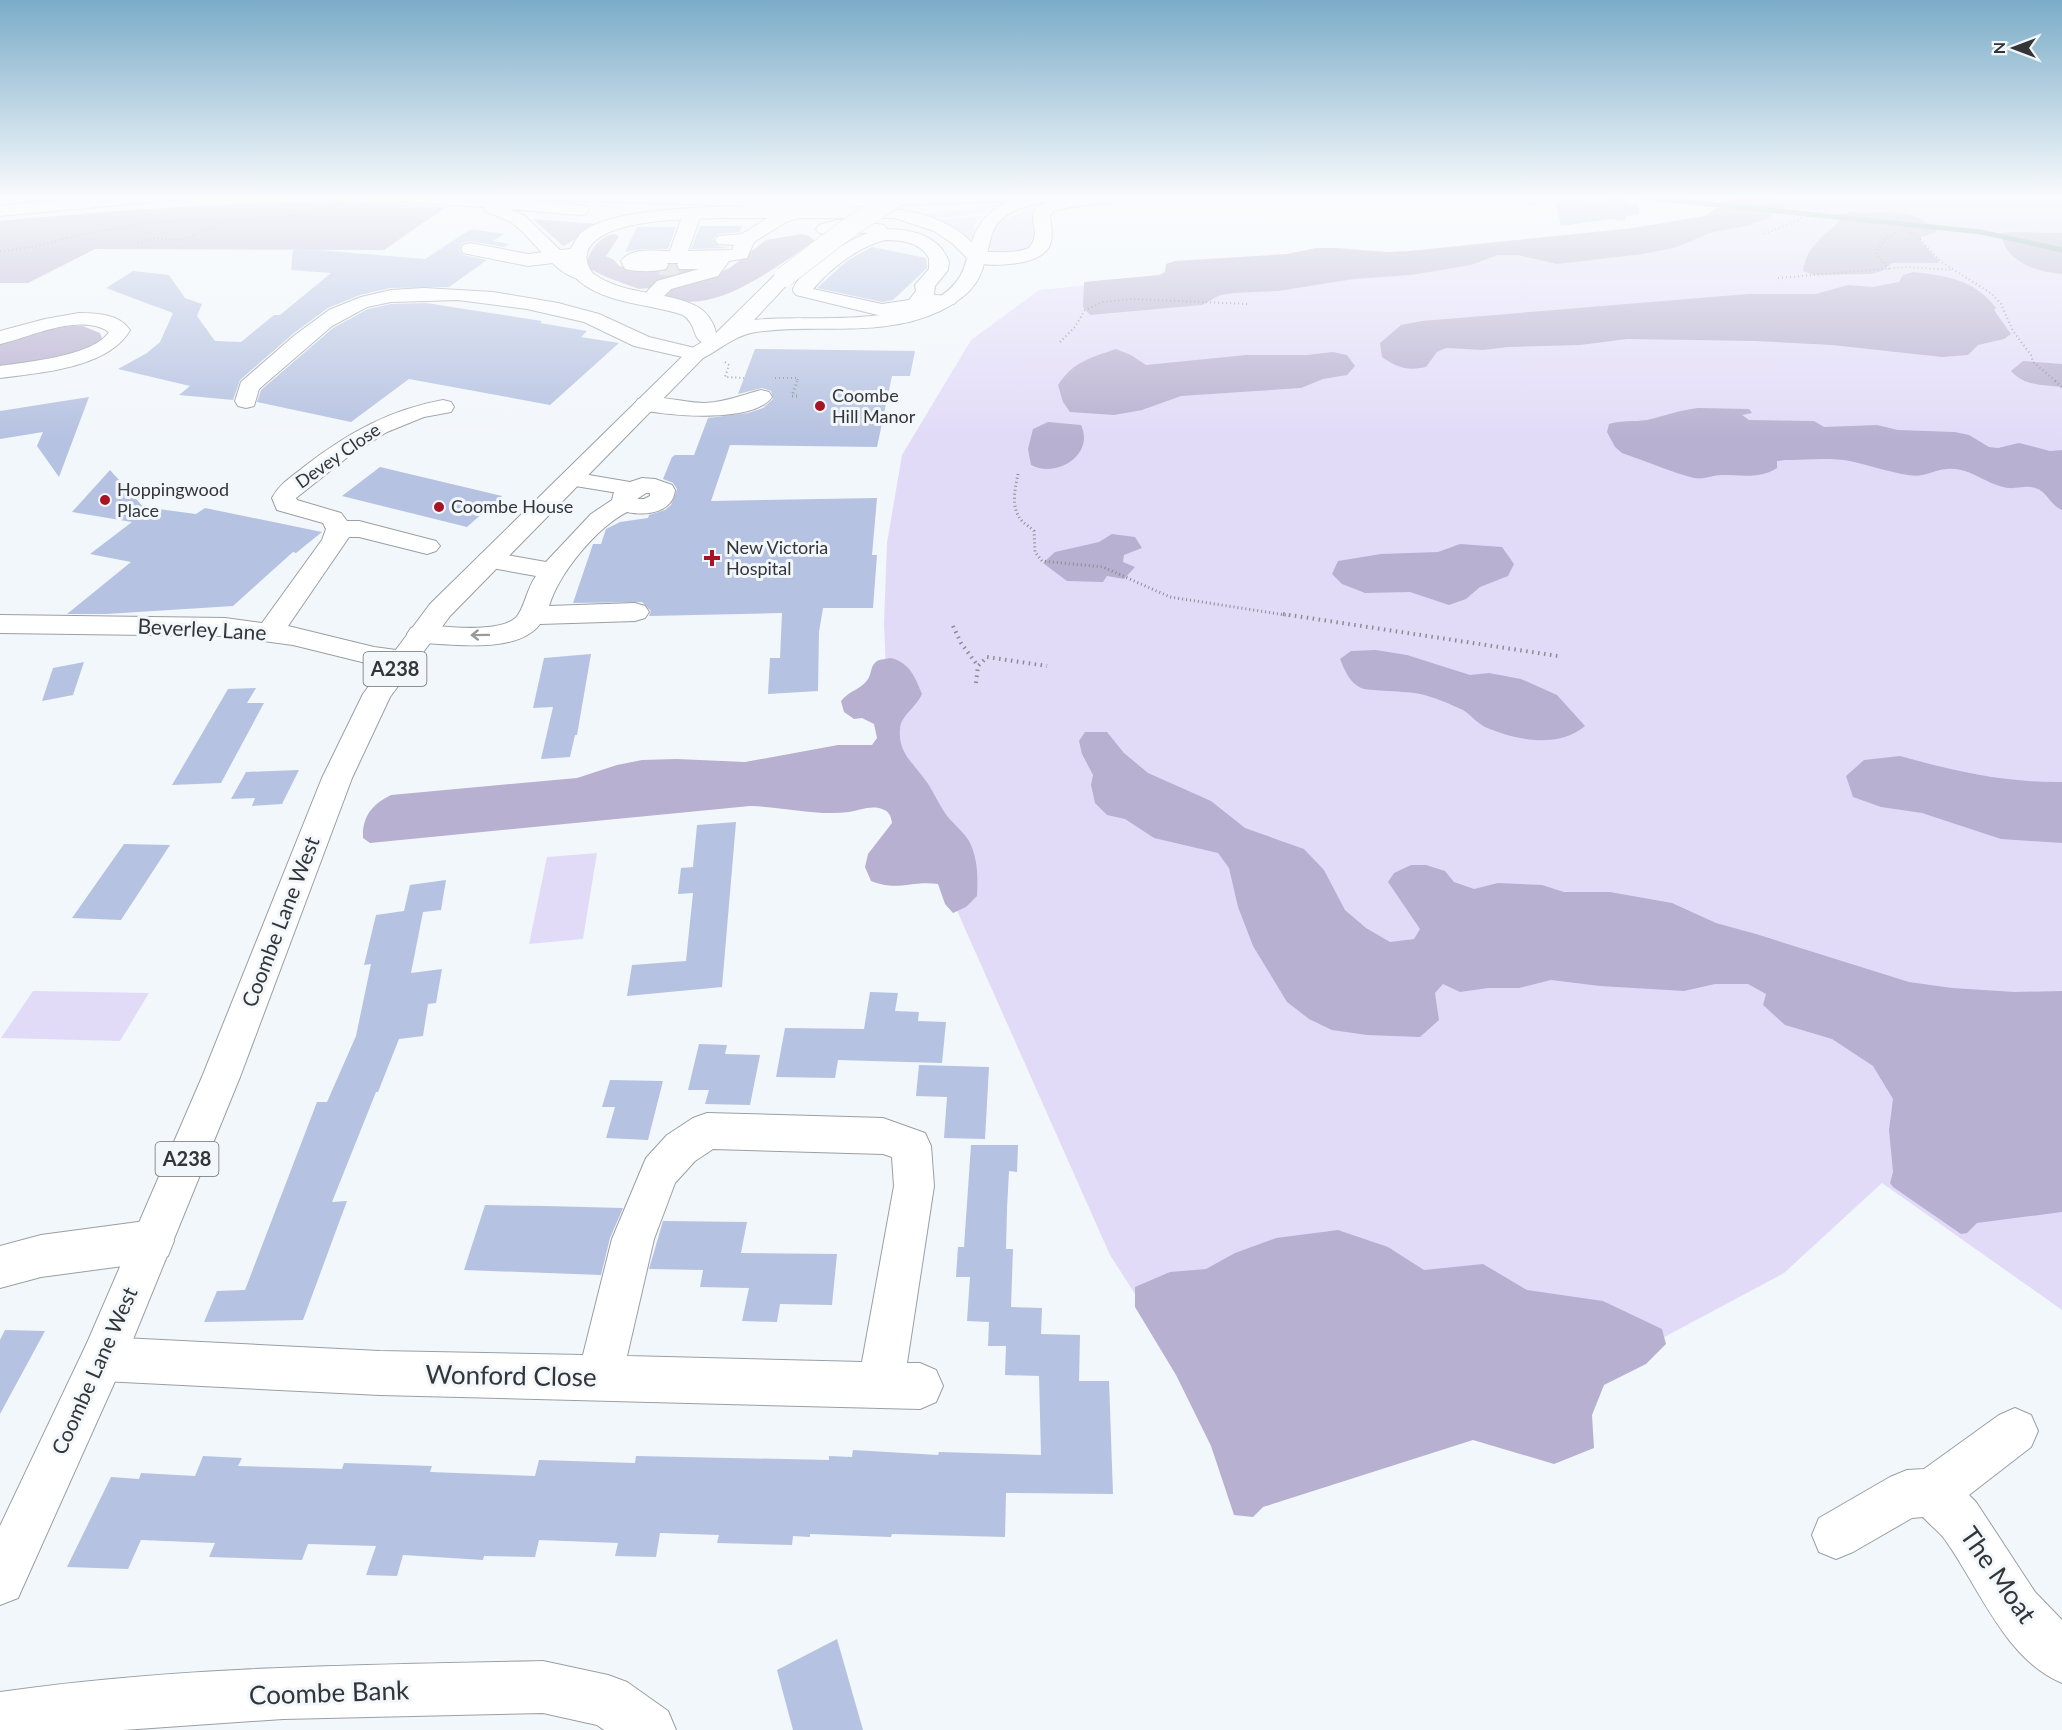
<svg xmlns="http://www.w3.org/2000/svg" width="2062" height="1730" viewBox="0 0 2062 1730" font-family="Lato,sans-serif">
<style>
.green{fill:#e2dbf8}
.forest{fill:#b8b0d0}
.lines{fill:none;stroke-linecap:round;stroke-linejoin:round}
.stream{stroke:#78a098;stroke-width:5}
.building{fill:#b6c2e1}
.minor-tunnel{stroke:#ccd0d4;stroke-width:20;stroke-dasharray:20 10;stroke-linecap:butt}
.minor-casing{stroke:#9a9fa3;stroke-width:2}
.major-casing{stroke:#9a9fa3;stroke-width:2}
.highway-casing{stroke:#9a9fa3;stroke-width:2}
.path-far2{stroke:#898d90;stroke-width:2;stroke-dasharray:1 3;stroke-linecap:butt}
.path-far1{stroke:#898d90;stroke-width:3;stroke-dasharray:1 3;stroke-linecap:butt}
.path{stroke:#898d90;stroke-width:4;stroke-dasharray:1.5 4.5;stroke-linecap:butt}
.minor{fill:#fff;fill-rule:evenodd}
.major{fill:#fff;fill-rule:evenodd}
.highway{fill:#fff;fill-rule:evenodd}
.major-bridge-casing{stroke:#9a9fa3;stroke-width:21;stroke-linecap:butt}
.major-bridge{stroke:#fff;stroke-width:20}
.oneway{stroke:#999a9b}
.poi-dot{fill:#a91424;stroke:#f2f7fb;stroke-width:2}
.labels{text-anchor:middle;stroke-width:6;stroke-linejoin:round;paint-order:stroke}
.far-poi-label{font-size:18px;fill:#333537;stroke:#f2f7fb;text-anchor:start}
.far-street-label{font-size:18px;fill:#333537;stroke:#f2f7fb}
.shield{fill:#f2f7fb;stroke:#6c6f72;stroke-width:1.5}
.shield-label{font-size:20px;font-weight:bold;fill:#333537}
.street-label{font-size:21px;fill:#333537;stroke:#f2f7fb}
.near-street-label{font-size:26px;fill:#333537;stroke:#f2f7fb}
</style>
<rect width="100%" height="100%" fill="#f2f7fb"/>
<!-- green -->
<path class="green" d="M1779,195H2062V1310L1882,1183L1784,1273L1582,1381L1265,1497L1110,1255L906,796L886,672L884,624L887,543L902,455L971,340L1039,290L1639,230L1715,215Z
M984,208L988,211L986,213L935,218L922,214Z
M1029,209H1036L1034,242L1031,248L1024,251H990C993,217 1001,223 1029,209Z
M982,216L975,224L974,240L940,220Z
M597,853L583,939L529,944L547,857Z
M33,991L149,993L120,1041L1,1038Z"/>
<!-- forest -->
<path class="forest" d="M1735,196C1751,196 1775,191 1785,206L1781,212L1772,213L1770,217L1750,225L1710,233L1677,247L1643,254L1557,264L1518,255H1498L1471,265L1411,275L1354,279L1278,291L1234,293L1220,295L1202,305L1090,315L1083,307L1084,282L1159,275L1165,272L1166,264L1175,261L1287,254L1316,248H1337L1387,252L1409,251L1633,228L1704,216C1716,210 1722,201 1735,196Z
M349,201L446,207L384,250L95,249L28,283H0V221C116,210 232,202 349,201Z
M1851,212C1886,215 1908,204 1937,230L1935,233L1921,237V242L1938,260V263H1892L1882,271L1872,274L1814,275L1803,271C1806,247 1824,235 1841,220L1840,214Z
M533,219L598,224C586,229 572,243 563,246Z
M2013,232L2062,233V274C2036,272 2005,262 2001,233Z
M613,234L618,235V238L606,256L614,260L619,266L631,269H685L710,265L652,288L639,289L606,277L590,269L587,262C590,249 600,237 613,234Z
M801,234L809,236L815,241C777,265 711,321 663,295L672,287L717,274L731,267L766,240Z
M1913,272C1947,276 1974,279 1996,308L1994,310L2011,334L2004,339L1978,345L1968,355L1942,357L1832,345L1755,341L1627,339L1580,345L1508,347L1483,350L1446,348L1437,352L1426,367C1407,371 1398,368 1382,357L1380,343L1401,325L1422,321L1748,294H1816L1848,285L1873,287L1899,282L1903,275Z
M70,326H83L100,333L102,338C91,354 21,363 0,367V344L52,329Z
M1116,349L1131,355L1146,365L1246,355H1307L1333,352L1347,355L1355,366L1347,375L1323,379L1301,388L1181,396L1142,410L1114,415L1070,412L1063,402L1058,385C1074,361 1090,358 1116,349Z
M2023,361L2062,364V387C2043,385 2024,386 2011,371Z
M1698,408L1749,409L1752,413L1742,415L1749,420L1814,421L1824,427L1877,425L1898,430L1955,432L1969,435L1989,447L1998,448L2019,443L2050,451L2062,450V510C2049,504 2047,491 2035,488C2026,485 2017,489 2008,488C1986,485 1970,467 1947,469C1931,470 1926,478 1908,475C1888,472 1869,465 1850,461C1829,457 1806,460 1785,460L1777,461V468C1760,479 1741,475 1722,475C1712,475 1705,480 1694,478C1670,472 1646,461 1622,453L1615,447L1607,432L1609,424C1622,420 1634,422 1647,420C1664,416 1680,410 1698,408Z
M1048,422L1081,425C1095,454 1057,479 1031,465L1028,449L1033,429Z
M1112,534L1135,537L1142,548L1124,555L1123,562L1135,567L1124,579L1107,576L1103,582L1067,581L1043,563L1055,552L1099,542Z
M1460,544L1502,547L1514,564L1508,576L1480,587L1466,599L1449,605L1410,592L1365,593L1342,584L1332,574L1338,561L1381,554L1438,552Z
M1376,650L1407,655L1470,675L1489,673L1521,679L1557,695L1585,726C1558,749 1515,740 1485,727C1477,723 1471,715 1463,710C1450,704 1434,697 1420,694C1408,691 1367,691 1361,688C1349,682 1345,671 1340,659L1351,651Z
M891,658C910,663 915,677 922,694C915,709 901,715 900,729C898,751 911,761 923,777C932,788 937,801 945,813C952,823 963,831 969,841C978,858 978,878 977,896L966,907L953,913L945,904L938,884C912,880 898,892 871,881L865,867L868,854L892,823C891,816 889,811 882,809C871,805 860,810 849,812C816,816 784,807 750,806L370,843L363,838C362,817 372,804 391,795L577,778L617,765L642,760L677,759L745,762L838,745H872L877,738L874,724L862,718L854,719L844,712L841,701C850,690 862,689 868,679C872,673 870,666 877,661C881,659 886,659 891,658Z
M1085,732H1107L1124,753L1148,773L1211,801L1245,828L1304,849L1324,870L1345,910L1366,928L1390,942L1414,939L1420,929L1388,882L1394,873L1411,865H1426L1445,871L1454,882L1474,889L1498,883L1542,885L1564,892H1610L1672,903L1716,923L1756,934L1909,982L1952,988L2015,992L2062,991V1212L1977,1223L1967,1233L1961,1234L1893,1187L1890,1183L1893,1172L1889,1130L1893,1099L1873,1066L1832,1039L1785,1025L1763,1005L1766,994L1748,984H1715L1684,991L1600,986L1551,980L1519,988H1488L1460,992L1443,984L1435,993L1439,1020L1420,1037L1367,1035L1332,1030L1309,1019L1287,1002L1253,946L1238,907L1229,868L1218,853L1154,838L1125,819L1107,815L1095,803L1091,785L1093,775L1082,754L1079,741Z
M1900,756C1953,771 2007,783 2062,782V843L2001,839L1922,813L1881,807L1853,797L1846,776L1864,760Z
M1338,1230L1388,1247L1424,1270L1483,1264L1527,1290L1603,1301L1662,1329L1666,1344L1646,1364L1604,1385L1592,1415L1594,1448L1554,1464L1473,1440L1263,1507L1253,1517L1234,1515L1211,1446L1176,1375L1135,1307V1287L1170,1272L1206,1269L1235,1253L1276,1238Z"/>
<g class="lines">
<!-- stream -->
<path class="stream" d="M1624,195L1981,232L2062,250"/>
</g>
<!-- building -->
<path class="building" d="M1603,195L1629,198L1628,203L1638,204L1639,214L1626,216L1625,221L1610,219L1561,226L1554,198L1604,202Z
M700,226H742L740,232L718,234L713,239L718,246L730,248L691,249Z
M637,227H676L668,249H643L625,252Z
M471,229L504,234L493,241L509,244L504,247L470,241L462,243L459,250L463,255L487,260L449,287L390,288L360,295L328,308L294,333L240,380L233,400L179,395L190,386L118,369L147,353L160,342L173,313L106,288L133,271L169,275L185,298L202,304L197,316L215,341L241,342L274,315H280L331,273L291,270L293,248L425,259Z
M872,247L926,258L927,268L893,300L882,302L817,288L848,260Z
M426,303L542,321L540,323L587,331L581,337L619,343L550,405L409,379L351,422L257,402L261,390L333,328L368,309L391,304Z
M755,349L915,351L910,376H892L877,447L730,445L711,501L877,498L872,555H877L873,608H823L819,632L818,691L768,694L770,658H780L782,613L649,616L651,611L642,602L573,603L593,544H601L606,529L620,522L648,518L649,515L665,510L671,505L677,489L673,483L663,479L672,457L675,455H694L708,418L748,413L763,408L773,399L771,391L762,388L738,394Z
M89,397L59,477L37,446L43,432L0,439V411Z
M380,467L502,496L467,527L342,496Z
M110,470L147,511L151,508L196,514L205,508L322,532L296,553L293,552L233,606L106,614H67L131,562L90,554L132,522L72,512Z
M591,654L577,735H575L570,757L541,759L553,707L533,708L544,658Z
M84,662L73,695L42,701L53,668Z
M256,688L247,703H264L221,783L172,785L228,689Z
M299,770L282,804L252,806L255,798L231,799L246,772Z
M736,822L722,987L627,996L632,965L686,961L693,893L678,894L681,868L693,867L697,825Z
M124,844L170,845L121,920L72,918Z
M446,880L441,910L423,912L411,973L442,969L436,1003L428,1004L423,1036L399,1039L378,1092H376L332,1202L347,1201L303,1320L204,1322L217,1291L245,1290L317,1102H327L356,1036L371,964L364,965L376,915L404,911L410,885Z
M870,992L898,993L895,1011L919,1012L918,1021L946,1022L942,1063L838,1060L835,1078L776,1077L785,1028L864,1029Z
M699,1044L727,1045L725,1054L760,1055L750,1105L705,1104L709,1090H688Z
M919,1065L989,1067L985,1139L944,1138L947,1097L916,1096Z
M610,1080L663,1081L648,1140L606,1138L615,1107H602Z
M971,1145H1018L1017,1172L1009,1171L1007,1209L1006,1249H1013L1011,1307L1042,1308L1041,1334L1080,1335L1079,1381H1109L1113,1494L1006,1493L1005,1537L892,1534L891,1537L810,1534V1537L793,1536L792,1545L717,1543L719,1535L660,1533L656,1557L615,1556L618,1543L539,1540L535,1557L484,1556L483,1560L403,1555L397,1576L366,1575L376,1546L308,1544L302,1560L209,1557L215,1543L141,1540L128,1569L67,1567L111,1477L139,1479L141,1473L195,1476L203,1456L242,1458L238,1466L342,1469L344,1463L432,1466L430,1472L535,1476L539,1460L635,1463L636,1456L829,1460V1456L852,1457L853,1450L938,1455L939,1452L1041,1455L1039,1376L1005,1375L1006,1346H988L989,1322L967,1321L970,1277H956L958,1247H964Z
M485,1205L545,1206L623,1208L610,1238L601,1275L464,1270Z
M663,1221L747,1222L741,1253L837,1254L832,1305L780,1304L777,1322L742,1321L749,1288L700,1287L703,1270L649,1269Z
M5,1330L45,1331L0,1414V1340Z
M837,1639L863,1730H793L777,1670Z"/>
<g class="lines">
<!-- minor-tunnel -->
<path class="minor-tunnel" d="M659,265H686"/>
<!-- minor casing -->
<g class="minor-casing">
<path id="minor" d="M1067,195H1138C1130,204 1072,203 1053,212L1050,215C1051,225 1054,238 1049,247C1038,267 988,267 969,262L967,258L969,254C989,249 1010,256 1029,248C1049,224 1007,211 1067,195Z
M1523,195H1541L1537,203H1525Z
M800,207L806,208L809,212L806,216L786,222L754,242L747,258L729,261L718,276L671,289L657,303H643L640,299L657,281L699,269H679L677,265L678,263H667L668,265L666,269C653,272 638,272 625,269L621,261C631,247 654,251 670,251L681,220L675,214L678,210H690L700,218L688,251L732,250L734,245L718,244L715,240L718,236L742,234L774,214Z
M837,220L878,224L884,225L887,229C912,229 940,236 949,262L948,270L935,286L934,295L954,296L957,300L954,304L923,309C916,318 912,325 899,321L897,315L882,316L796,295L793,291C793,274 851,238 868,233L838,231L825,234L819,233L816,229L819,225ZM885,240C902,240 920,242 929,258V269L915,285L916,291L909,300L882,304L813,289C831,268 858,247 885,240Z
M470,243L528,254L578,248L585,250L587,254L585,258L578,260L528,266L463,253L461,249L463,245Z
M424,288L493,292L558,303L599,314L649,337L703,350L707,354L703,358L696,360L634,346L584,322L527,309L458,300L391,302L367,307L332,326L259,389L254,406L246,408L238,406L235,401L241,382L295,335L329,310L361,297L391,290Z
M79,313C97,313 119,314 130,330C109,368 39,373 0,378V366C26,362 94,356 109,332C81,312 30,337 0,344V331L45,319Z
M761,390L769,392L772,397C753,424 666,416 638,409L635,404L638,399C659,394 684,403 705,403C726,402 742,395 761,390Z
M443,400L451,402L454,407L451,412L424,417L387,432L349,456L296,498L297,500L341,513L347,521H359L436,541L440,546L436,551L427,554L359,537H349L288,626L374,647L411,652L415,659L411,666L401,668L374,665L293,645L225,636L0,633V615L225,618L262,623L322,540L326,529L323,523L277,510L272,498C279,484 293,476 305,466C348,433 389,410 443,400Z
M571,472L630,482L642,478L655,479L672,485L675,490C673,513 646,516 627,512C596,528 559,573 549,606L635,603L645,606L649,612L645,618L635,621L540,624C518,654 453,644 421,643L411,640L407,634L411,628L421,625C443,626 504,635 518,615C526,603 527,588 536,576L481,566L477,560L481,554L490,552L546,562L591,514L612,500L614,492H612L563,484L559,479L563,474ZM646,493H650V496L644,499H637Z
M707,1113L883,1118L925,1133L931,1146L934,1186L907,1363H920L936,1370L943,1386L936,1402L920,1409L380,1395L103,1381L87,1375L81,1359L87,1343L103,1337L380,1351L583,1355L612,1239L646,1158L667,1135L693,1118ZM713,1149L883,1154L892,1157L894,1186L862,1362L627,1356L654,1239L675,1183L695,1161Z
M153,1220L168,1226L174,1241L168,1256L153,1262L41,1277L0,1288V1246L41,1235Z
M2015,1408L2031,1415L2038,1431L2031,1447L1969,1495L1976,1502L2035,1592L2062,1620V1683C2004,1659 1978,1584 1943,1537C1937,1530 1929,1524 1923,1517L1912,1518L1853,1552L1836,1559L1819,1552L1812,1535L1819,1518L1890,1477L1907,1470L1924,1469L1999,1415Z
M543,1661L608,1675L627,1682L668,1711L676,1730H604L597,1725L543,1713L283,1719L123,1730H0V1692C180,1666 361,1665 543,1661Z"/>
</g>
<!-- major casing -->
<g class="major-casing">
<path id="major" d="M847,207C899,207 953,211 985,258C981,285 964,299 940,311C880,339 819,323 756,332C735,335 721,349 703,358L450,616L390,697L352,778L240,1077L125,1359L18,1598L0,1605V1526L87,1343L202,1077L322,778L363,694L430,604L689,350L702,342C692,337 697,325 683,315C651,304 606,304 579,281C571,274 565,258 571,248C574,244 577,237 581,233C619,199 792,207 847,207ZM723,218H895L934,231L953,244L967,258C951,336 811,313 754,320L794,277L791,273H777L716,333C714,323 707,312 698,307C666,290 624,296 594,274C589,270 585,259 587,253C598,217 693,219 723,218Z"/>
</g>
<!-- highway casing -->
<g class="highway-casing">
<path id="highway" d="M111,195H181L173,200L0,216V206Z
M363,195H474L586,206L589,210L586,214L580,215L509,209L525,216L563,253L593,275L590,279C561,286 533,237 512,223C504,218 494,215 486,212L484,207L371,200Z
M548,195L810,198L1061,195L1059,199C1037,204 1004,207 993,231C989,241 989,253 983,262H969L967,258C974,231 982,213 1009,201L810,208L556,200Z"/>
</g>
<!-- path-far2 -->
<path class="path-far2" d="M1764,234L1797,221L1808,211L1817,208L1854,204L1890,210L1906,230L1917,236L1940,261L1992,294L2001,304L2013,331L2031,355L2033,362L2057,382
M138,243L155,238L181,240L228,221
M0,251C29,250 56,240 85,234C110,229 136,225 161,222C226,215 288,228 350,200
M1889,269L1876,254C1881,240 1892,232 1906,230
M1778,278L1907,267L1953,270
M1060,342L1075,327L1085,310L1103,302L1132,299L1248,304
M725,362L729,365L725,377L744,378
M775,378H798L797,382"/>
<!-- path-far1 -->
<path class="path-far1" d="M2055,381L2062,387
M797,396H792L797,381
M1018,474C1015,489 1010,509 1023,522C1026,525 1030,527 1034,531L1035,552L1042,561L1103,567L1170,597L1292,616"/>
<!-- path -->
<path class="path" d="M1283,614L1558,656
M953,626L961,643L978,666
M976,683L978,666L987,657L1047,666"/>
<!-- minor -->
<use href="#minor" class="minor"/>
<!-- major -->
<use href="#major" class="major"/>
<!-- highway -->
<use href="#highway" class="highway"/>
<!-- major-bridge casing -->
<g class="major-bridge-casing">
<path id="major-bridge" d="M784,277L847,229L899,195"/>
</g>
<!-- major-bridge -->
<use href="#major-bridge" class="major-bridge"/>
</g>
<!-- one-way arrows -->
<defs><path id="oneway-shaft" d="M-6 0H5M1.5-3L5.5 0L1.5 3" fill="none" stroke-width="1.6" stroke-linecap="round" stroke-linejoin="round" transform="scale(1.5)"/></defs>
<use class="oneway" href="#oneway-shaft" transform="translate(480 635) rotate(179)"/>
<!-- sky -->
<linearGradient id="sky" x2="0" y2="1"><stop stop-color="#7bacc8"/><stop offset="0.45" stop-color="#f9fbfd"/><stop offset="1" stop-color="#f9fbfd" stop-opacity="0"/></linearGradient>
<rect width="2062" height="438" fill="url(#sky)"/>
<!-- markers -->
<g class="poi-dot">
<circle cx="820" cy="406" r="6"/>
<circle cx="105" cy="500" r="6"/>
<circle cx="439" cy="507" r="6"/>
<path d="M709 549h6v6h6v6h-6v6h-6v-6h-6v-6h6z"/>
</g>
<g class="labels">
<!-- far-poi labels -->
<g class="far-poi-label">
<text x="832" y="402">Coombe<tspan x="832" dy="21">Hill Manor</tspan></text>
<text x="117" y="496">Hoppingwood<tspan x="117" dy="21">Place</tspan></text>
<text x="451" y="513">Coombe House</text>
<text x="726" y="554">New Victoria<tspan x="726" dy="21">Hospital</tspan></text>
</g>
<!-- far-street labels -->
<g class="far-street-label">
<text transform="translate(338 456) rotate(-35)" y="6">Devey Close</text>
</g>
<!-- shield labels -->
<g class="shield">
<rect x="363.5" y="652" width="63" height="34" rx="4.5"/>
<rect x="155.5" y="1142" width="63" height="34" rx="4.5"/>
</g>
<g class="shield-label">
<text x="395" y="676">A238</text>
<text x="187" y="1166">A238</text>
</g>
<!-- street labels -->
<g class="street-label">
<text transform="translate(202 630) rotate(3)" y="7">Beverley Lane</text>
<text transform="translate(281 922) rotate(-69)" y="7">Coombe Lane West</text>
<text transform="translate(95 1371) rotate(-66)" y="7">Coombe Lane West</text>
</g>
<!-- near-street labels -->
<g class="near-street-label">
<text transform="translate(511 1376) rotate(1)" y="9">Wonford Close</text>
<text transform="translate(1998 1575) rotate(55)" y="9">The Moat</text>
<text transform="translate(329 1693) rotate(-2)" y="9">Coombe Bank</text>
</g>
</g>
<!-- north arrow -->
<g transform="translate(2014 48) rotate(270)" stroke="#f2f7fb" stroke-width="4.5" paint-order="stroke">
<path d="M0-4.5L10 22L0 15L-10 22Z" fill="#333537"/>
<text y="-9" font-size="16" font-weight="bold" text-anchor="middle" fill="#333537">N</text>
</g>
</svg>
